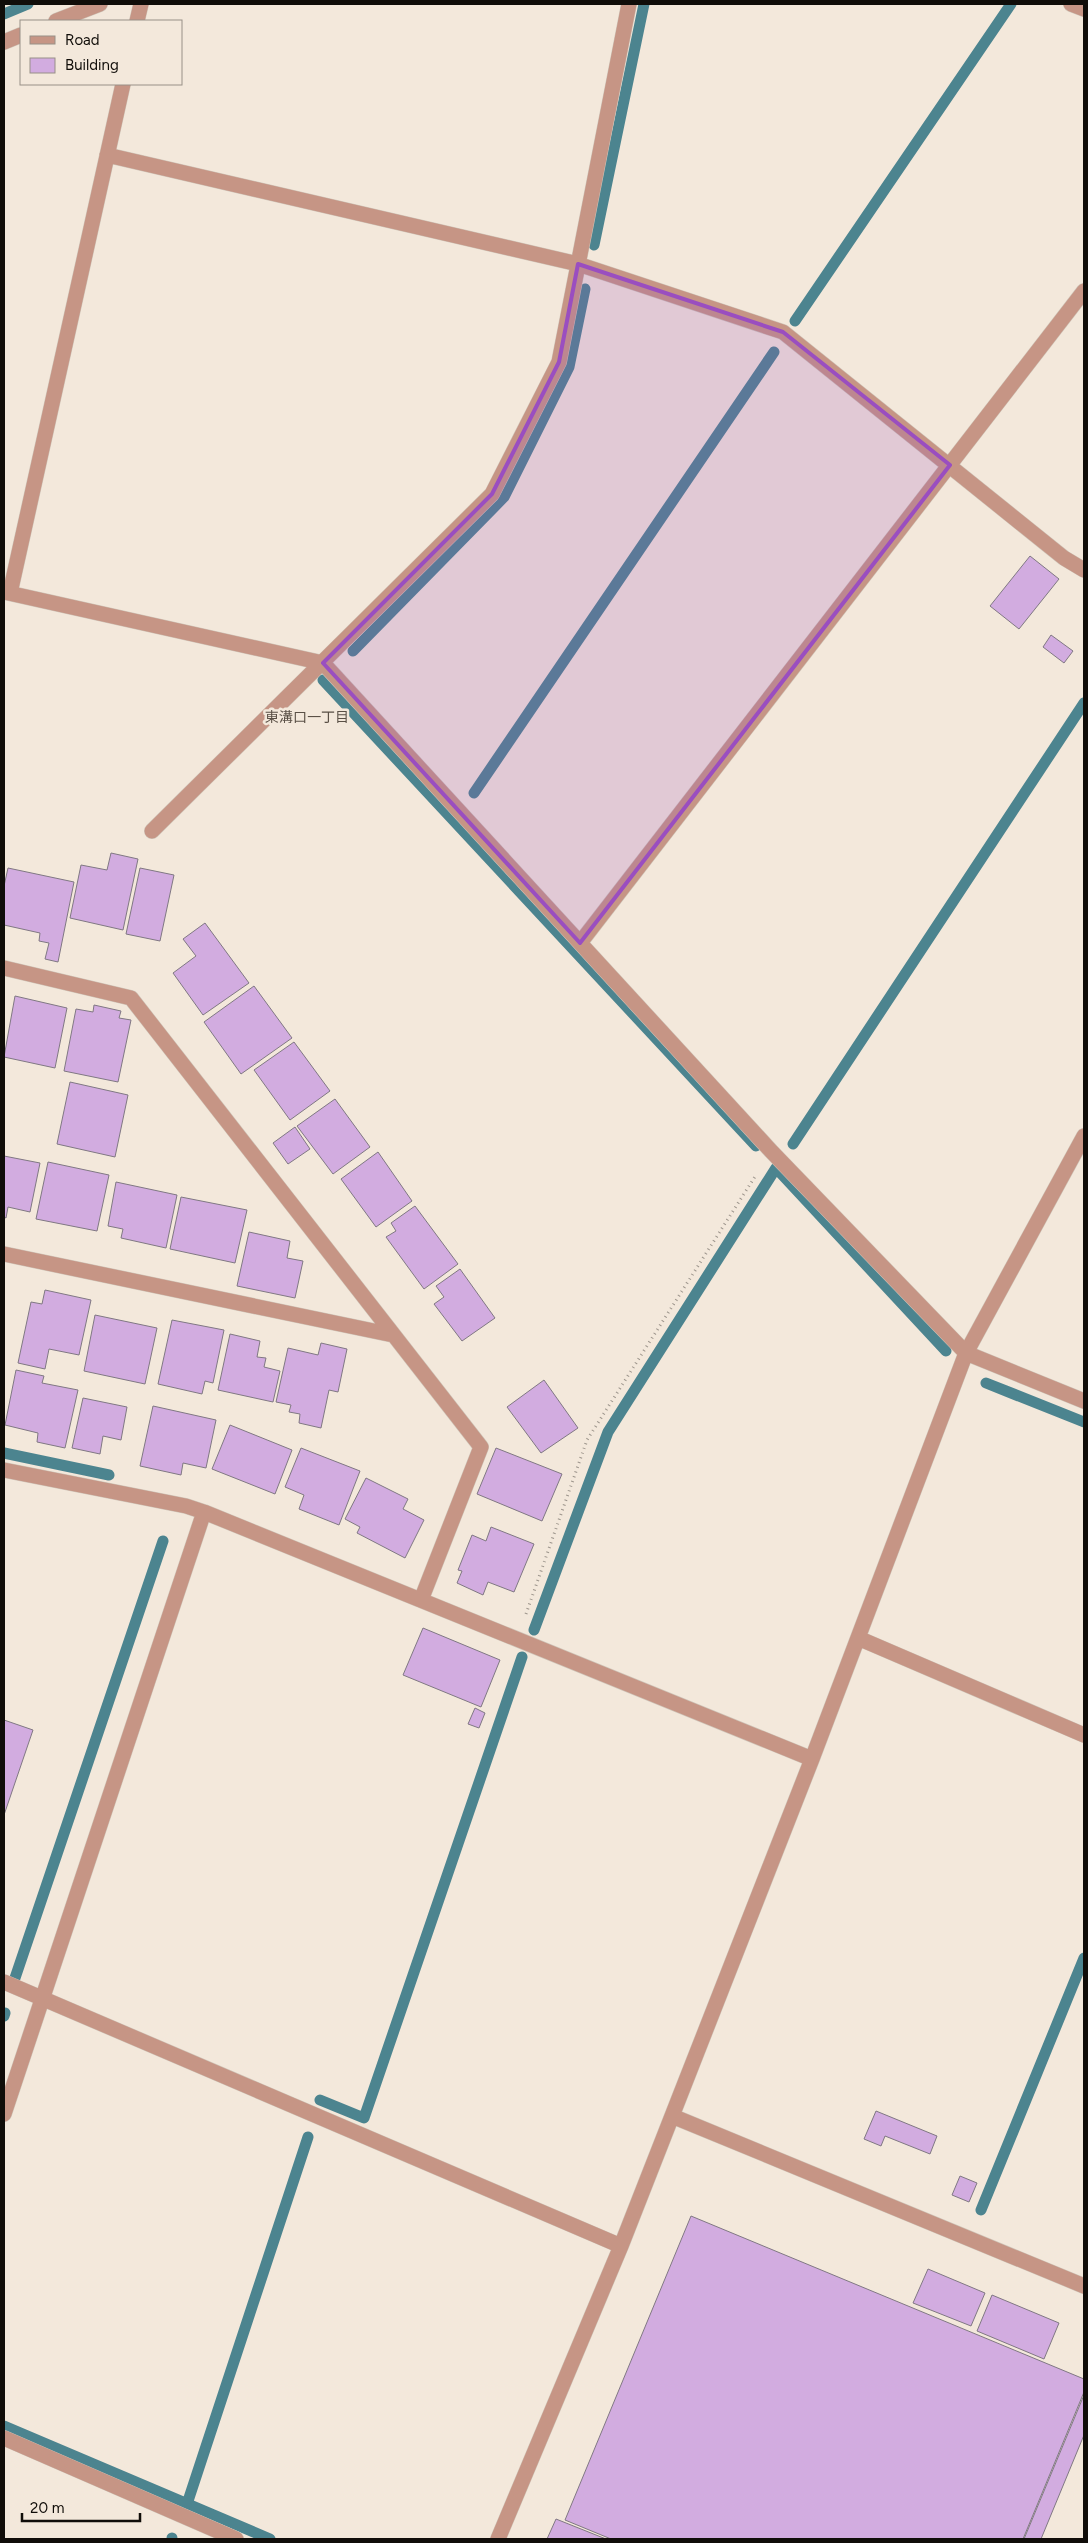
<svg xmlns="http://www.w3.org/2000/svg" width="1088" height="2543" viewBox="0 0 1088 2543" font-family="Figtree,'Noto Sans JP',sans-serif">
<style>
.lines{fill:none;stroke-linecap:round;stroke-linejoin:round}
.stream{stroke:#4c848f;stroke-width:11}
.building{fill:#d2ace0;stroke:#807883}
.minor-casing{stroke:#cfc5b9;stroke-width:16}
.path{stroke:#9d958c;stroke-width:3;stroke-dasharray:1 4;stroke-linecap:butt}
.minor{stroke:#c69585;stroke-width:15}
.marked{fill:#9a4ec0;fill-opacity:0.2;stroke:#9a4ec0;stroke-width:4;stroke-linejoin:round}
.labels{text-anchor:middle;stroke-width:5;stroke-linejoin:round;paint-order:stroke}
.neighbourhood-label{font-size:14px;fill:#5a5046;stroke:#f3e8db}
</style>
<rect width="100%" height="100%" fill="#f3e8db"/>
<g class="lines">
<!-- stream -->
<path class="stream" d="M4,14L28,4
M594,245L644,4
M795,321L1011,4
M353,651L504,497L569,367L585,289
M323,680L756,1146
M474,793L774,352
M793,1144L1084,703
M986,1383L1084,1422
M4,1453L109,1475
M534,1630L608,1432L776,1168L946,1351
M14,1981L163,1541
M4,2016L5,2013
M320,2100L364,2118L522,1657
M981,2210L1084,1958
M4,2426L270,2539
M187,2504L308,2137
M172,2539V2538"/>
</g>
<!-- building -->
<path class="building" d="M1030,556L1059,579L1019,629L990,606Z
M1051,635L1073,651L1064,663L1043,647Z
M111,853L138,859L123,930L70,918L81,865L107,870Z
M8,868L74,882L58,962L45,959L49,943L39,941L40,933L4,925V886Z
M140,868L174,875L160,941L126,934Z
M205,923L249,983L203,1015L173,973L196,956L183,939Z
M254,986L292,1038L241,1074L204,1022Z
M15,996L67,1008L55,1068L4,1057Z
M94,1005L121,1011L119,1018L131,1020L118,1082L64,1071L76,1009L93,1012Z
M294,1042L330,1091L290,1120L254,1070Z
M70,1082L128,1095L115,1157L57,1144Z
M335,1099L370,1147L333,1174L297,1126Z
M295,1127L310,1149L288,1164L273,1143Z
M378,1152L412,1201L376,1227L341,1179Z
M4,1156L40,1163L30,1212L8,1207L6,1218L4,1217Z
M48,1162L109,1175L97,1231L36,1219Z
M116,1182L177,1195L166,1248L121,1238L123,1229L108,1226Z
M181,1197L247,1210L235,1263L170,1249Z
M415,1206L458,1264L424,1289L386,1237L396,1231L391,1223Z
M249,1232L290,1241L287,1258L303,1261L295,1298L237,1286Z
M460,1269L495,1318L462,1341L434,1304L444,1297L436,1286Z
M45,1290L91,1300L79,1355L49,1349L45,1369L18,1363L31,1302L42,1304Z
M95,1315L157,1328L145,1384L84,1371Z
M172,1320L224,1330L213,1383L205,1381L202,1394L158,1384Z
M230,1334L260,1341L257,1357L266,1358L264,1367L280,1371L273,1402L218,1390Z
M321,1343L347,1349L338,1392L329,1390L321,1428L299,1423L300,1414L289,1412L291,1405L276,1402L288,1348L318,1355Z
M16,1370L44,1376L42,1383L78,1390L65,1448L37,1442L38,1433L5,1425Z
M544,1380L578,1428L541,1453L507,1407Z
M83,1398L127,1407L121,1440L103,1436L100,1454L72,1448Z
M153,1406L216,1420L206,1468L183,1463L181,1475L140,1466Z
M230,1425L292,1450L275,1494L212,1469Z
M301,1448L360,1471L339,1525L299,1509L304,1495L285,1487Z
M496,1448L562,1474L542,1521L477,1494Z
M366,1478L408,1499L403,1509L424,1520L405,1558L357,1533L360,1527L345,1519Z
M491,1527L534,1544L514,1592L488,1582L483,1595L457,1583L462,1571L458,1570L472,1535L486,1541Z
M423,1628L500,1660L481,1707L403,1675Z
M475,1708L485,1713L479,1728L468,1724Z
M4,1720L33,1730L4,1815Z
M876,2111L937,2136L930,2154L885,2136L881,2146L864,2139Z
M960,2176L977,2183L969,2202L952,2195Z
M691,2216L1084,2379V2392L1023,2539H611L565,2520Z
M928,2269L985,2293L971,2326L913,2303Z
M992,2295L1059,2323L1044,2359L977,2331Z
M1084,2395V2435L1041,2539H1024Z
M556,2519L606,2539H547Z"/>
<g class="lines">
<!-- minor casing -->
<g class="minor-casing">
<path id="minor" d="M1071,4L1084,9
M56,21L100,4
M137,21L141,4
M4,42L21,35
M107,155L578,264L783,332L1064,558L1084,570
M4,592L323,663L771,1151L966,1353L1084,1401
M10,593L123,84
M152,831L492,494L559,362L629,4
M580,943L1084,291
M4,968L131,998L481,1447L421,1600
M4,1254L393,1335
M4,1470L186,1506L204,1512L812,1759
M858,1638L1084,1735
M4,1982L621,2246
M4,2114L204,1512
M672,2116L1084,2286
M4,2438L236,2539
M498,2539L621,2246L672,2116L812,1759L966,1353L1084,1136"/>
</g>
<!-- path -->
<path class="path" d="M526,1614L587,1440L756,1175"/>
<!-- minor -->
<use href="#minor" class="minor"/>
</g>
<!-- marked area -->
<path class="marked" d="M578,264L783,332L950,465L580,943L323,663L492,494L559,362Z"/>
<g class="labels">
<!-- neighbourhood labels -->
<g class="neighbourhood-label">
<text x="307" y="722">東溝口一丁目</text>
</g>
</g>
<!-- border -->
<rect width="1088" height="2543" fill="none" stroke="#100d09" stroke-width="10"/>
<!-- legend -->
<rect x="20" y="20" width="162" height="65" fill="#f3e8db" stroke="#989087"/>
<rect x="30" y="36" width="25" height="8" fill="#c69585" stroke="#989087"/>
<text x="65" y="45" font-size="15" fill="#100d09">Road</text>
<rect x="30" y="58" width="25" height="15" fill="#d2ace0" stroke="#989087"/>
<text x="65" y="70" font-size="15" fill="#100d09">Building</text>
<!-- scale -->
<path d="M22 2513v8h118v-8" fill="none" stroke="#100d09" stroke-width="2.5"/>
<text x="30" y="2513" font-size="15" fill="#100d09" stroke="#f3e8db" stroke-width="4" paint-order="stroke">20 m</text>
</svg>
